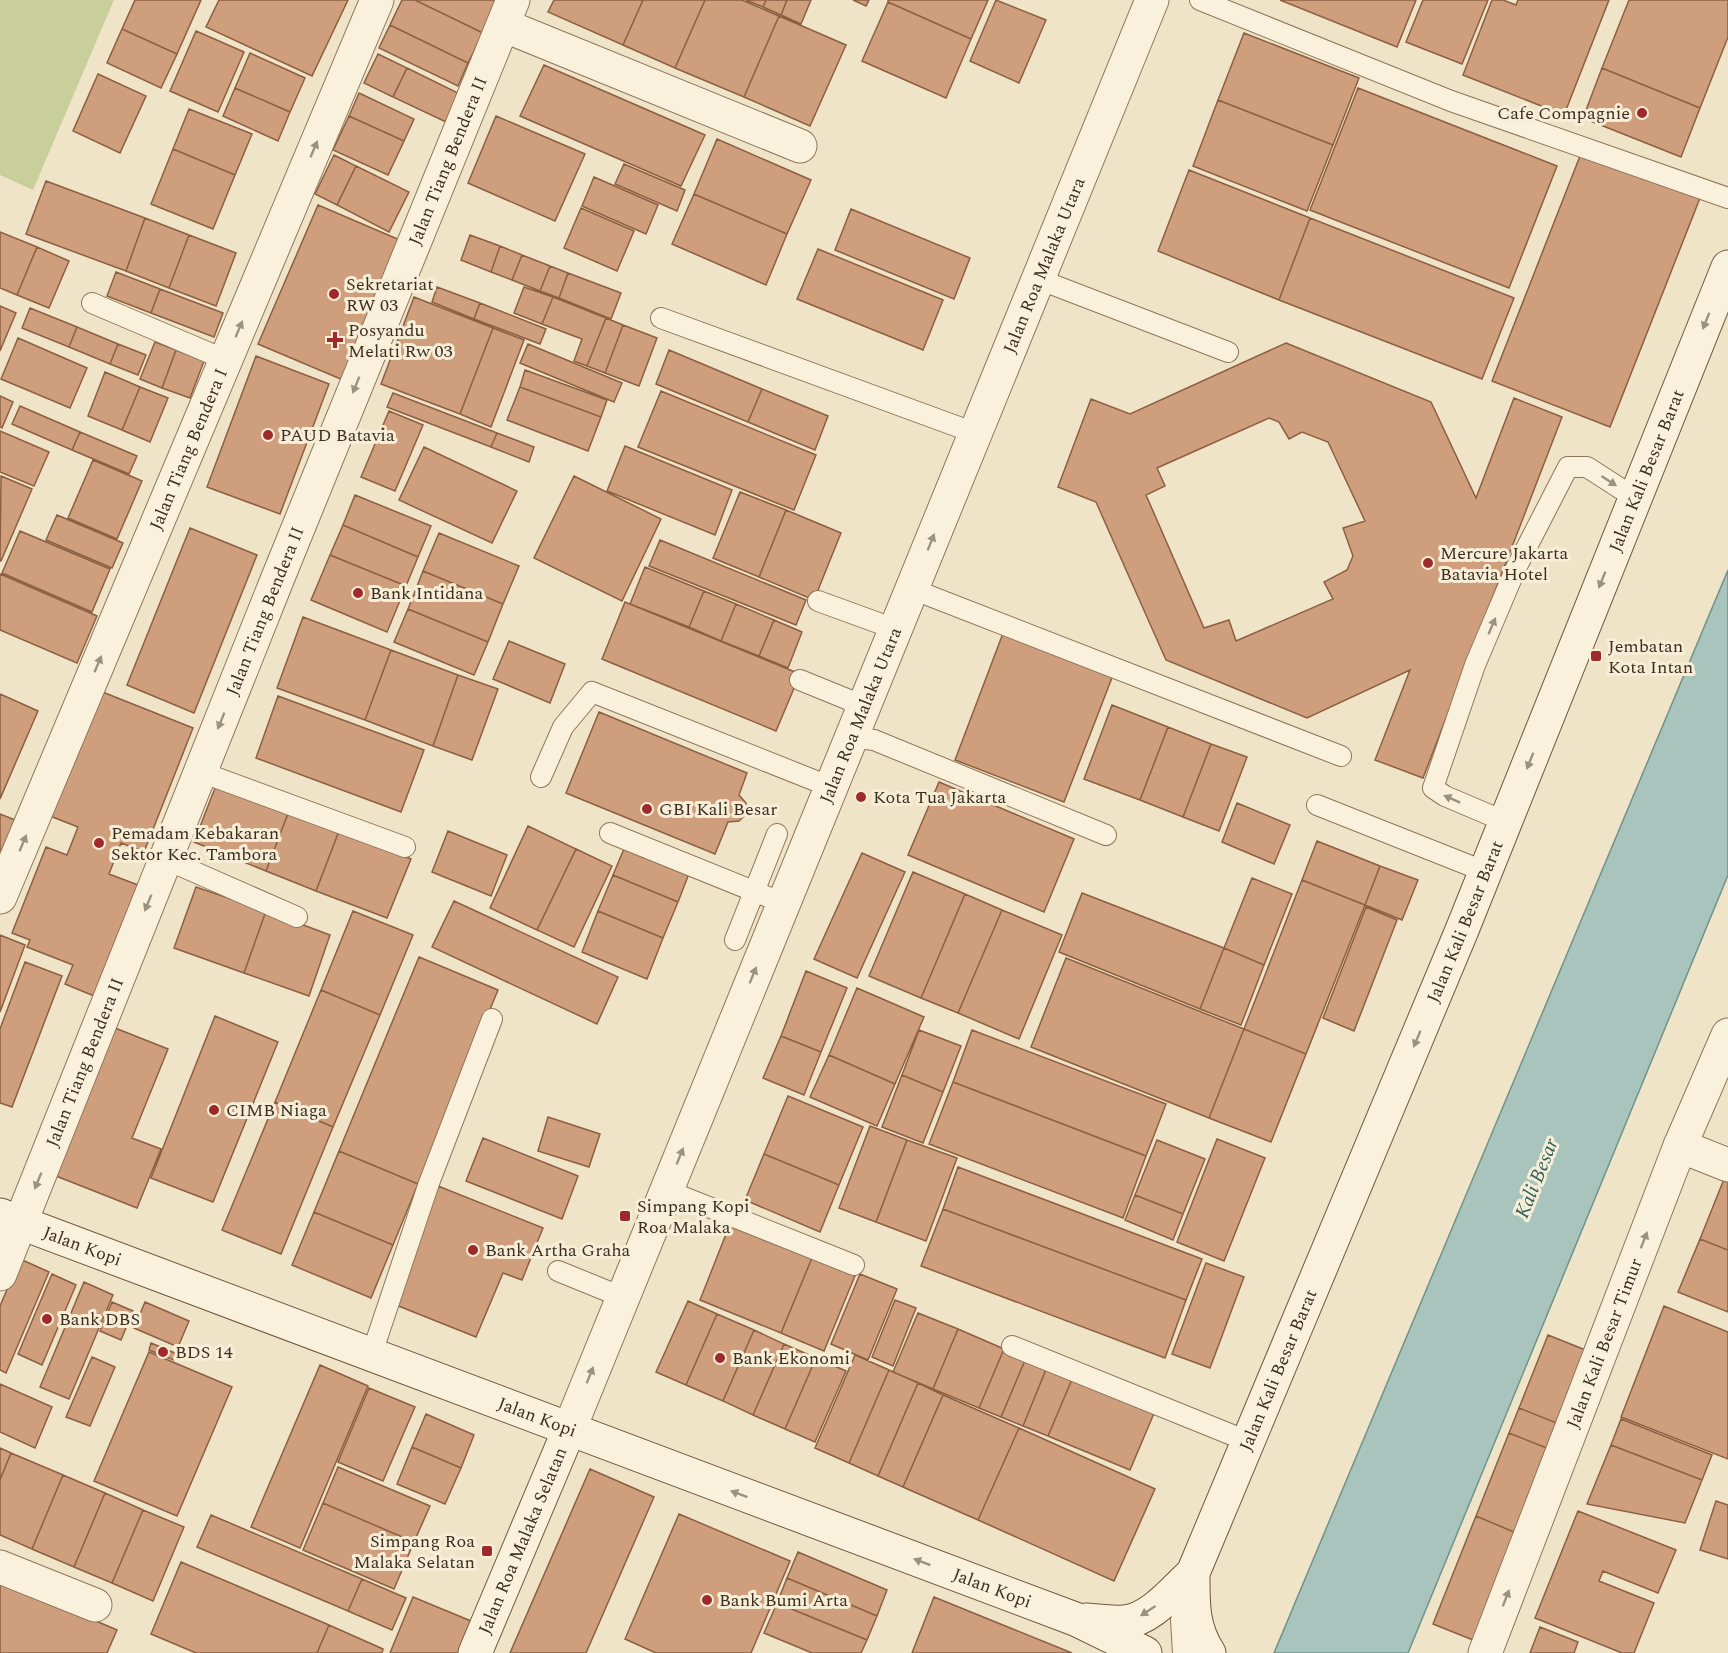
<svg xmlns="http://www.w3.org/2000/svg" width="1728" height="1653" viewBox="0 0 1728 1653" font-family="Spectral,serif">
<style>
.green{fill:#c9cf9b}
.water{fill:#a9c4bc;stroke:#6f938a;stroke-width:1.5}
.building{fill:#cf9f7d;stroke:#8d5f41;stroke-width:1.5;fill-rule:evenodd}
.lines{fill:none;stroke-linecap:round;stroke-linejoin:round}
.lane-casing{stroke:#8d765c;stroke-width:22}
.street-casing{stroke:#8d765c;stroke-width:35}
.secondary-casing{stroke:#6f573f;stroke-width:35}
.lane{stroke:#faf1dc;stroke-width:20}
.street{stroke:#faf1dc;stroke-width:33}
.secondary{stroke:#faf1dc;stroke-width:33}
.oneway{fill:#9c907e}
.poi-dot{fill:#9e2a2b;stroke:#f7eed8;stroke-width:2}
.labels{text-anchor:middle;stroke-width:6;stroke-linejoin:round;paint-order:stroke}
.poi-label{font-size:18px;fill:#3d2e20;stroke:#f7eed8;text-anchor:start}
.street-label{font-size:18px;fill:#3d2e20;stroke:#f7eed8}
.water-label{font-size:20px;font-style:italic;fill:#2f5d5a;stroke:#f7eed8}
</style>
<rect width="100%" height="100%" fill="#f0e4c8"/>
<!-- green -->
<path class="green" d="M0,0H114L33,190L0,175Z"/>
<!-- water -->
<path class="water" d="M1728,570V875L1408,1653H1274Z"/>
<!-- building -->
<path class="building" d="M135,0H201L177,54L122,29Z
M219,0H348L312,76L206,27Z
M402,0H415L483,33L468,63L390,25Z
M415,0H499L483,33Z
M554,0H643L623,45L548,12Z
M643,0H705L675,68L623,45Z
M705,0H742L779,16L744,97L675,68Z
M746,0H766L763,7Z
M766,0H787L781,15L763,7Z
M787,0H811L801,24L781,15Z
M853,0H869L866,6Z
M888,0H988L971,39L888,2Z
M996,0L1046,20L1019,83L970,61Z
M1280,0H1416L1397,47Z
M1423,0H1488L1462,64L1406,42Z
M1492,0H1503L1516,5L1518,0H1609L1564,115L1463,75Z
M1629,0H1728V37L1700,108L1602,68Z
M888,2L971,39L946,98L862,61Z
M779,16L846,45L810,126L744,97Z
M390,25L468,63L458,86L379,48Z
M122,29L177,54L161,88L107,63Z
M196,31L244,52L218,112L170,91Z
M1244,33L1359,78L1333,145L1218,100Z
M250,53L305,78L290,112L235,88Z
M378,54L407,68L393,97L364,83Z
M544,65L705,135L681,186L520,116Z
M407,68L460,94L446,122L393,97Z
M1602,68L1700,108L1681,157L1583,118Z
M98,74L146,96L120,153L73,131Z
M235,88L290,112L278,141L223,116Z
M1358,88L1557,166L1509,288L1310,210Z
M359,93L414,119L404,141L349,116Z
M1218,100L1333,145L1307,211L1193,166Z
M189,109L252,134L235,175L173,149Z
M349,116L404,141L388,175L333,150Z
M496,116L585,154L555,221L468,183Z
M717,139L811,180L787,234L694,194Z
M173,149L235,175L213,229L151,204Z
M1582,151L1702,193L1610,427L1492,381Z
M334,155L356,166L337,205L315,194Z
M624,164L685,190L677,211L615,184Z
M356,166L409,192L389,232L337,205Z
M1189,170L1310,218L1279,300L1158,251Z
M594,177L658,205L646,234L582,206Z
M46,181L145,218L126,271L26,234Z
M694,194L787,234L766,285L672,244Z
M318,205L409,244L350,383L258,344Z
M581,208L634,231L617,271L564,248Z
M851,209L970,258L954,299L835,250Z
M145,218L189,235L169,288L126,271Z
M1310,218L1514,298L1482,379L1279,300Z
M0,232L37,247L17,295L0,288Z
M189,235L236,253L216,306L169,288Z
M470,235L500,246L491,272L461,260Z
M500,246L522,255L512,280L491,272Z
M37,247L69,261L49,308L17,295Z
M818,249L943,300L923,350L797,299Z
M522,255L550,266L540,291L512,280Z
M550,266L568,273L559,298L540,291Z
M116,272L160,289L151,313L107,296Z
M568,273L621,293L611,319L559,298Z
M437,287L480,303L474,319L432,302Z
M524,287L553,297L542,324L514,313Z
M160,289L223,313L214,337L151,313Z
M414,297L493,328L460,414L381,384Z
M553,297L606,318L587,366L574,361L582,339L542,324Z
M480,303L546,329L540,344L474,319Z
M0,306L16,313L0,351Z
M30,308L77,327L69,347L22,328Z
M606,318L623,325L605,373L587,366Z
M623,325L657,338L639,386L605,373Z
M77,327L118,344L110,364L69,347Z
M493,328L524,340L491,427L460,414Z
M18,338L87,368L70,408L1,379Z
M155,342L176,350L162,388L140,379Z
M1286,343L1431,402L1476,498L1514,398L1562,417L1423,778L1375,760L1410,670L1307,718L1166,660L1096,502L1058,487L1091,399L1130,414ZM1269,418L1279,422L1289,439L1302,432L1328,442L1365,521L1343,528L1353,556L1347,570L1324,582L1333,599L1236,641L1229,620L1204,628L1146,495L1165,486L1157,468Z
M118,344L146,355L138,375L110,364Z
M528,344L622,383L614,402L520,363Z
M176,350L204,361L190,398L162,388Z
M669,350L762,389L748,422L656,384Z
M256,356L329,384L280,514L207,487Z
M525,370L607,400L601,417L520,387Z
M105,372L140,387L122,430L88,416Z
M140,387L168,398L150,442L122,430Z
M520,387L601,417L588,451L507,420Z
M762,389L828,416L815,450L748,422Z
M661,391L816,455L794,510L638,447Z
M393,393L497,433L491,447L387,407Z
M0,396L13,402L2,428L0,427Z
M20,406L80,432L72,450L12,424Z
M389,411L423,425L395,491L361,477Z
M0,431L49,452L34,486L0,472Z
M80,432L137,456L129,474L72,450Z
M497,433L534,447L529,462L491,447Z
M625,446L732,490L715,535L607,491Z
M424,447L517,491L492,543L399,500Z
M93,460L142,481L117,539L68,518Z
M1,476L32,489L1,561H0Z
M574,476L661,519L622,601L534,558Z
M740,492L786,510L759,577L713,558Z
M355,495L431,526L418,557L343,525Z
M786,510L841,533L814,600L759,577Z
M57,515L123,543L112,568L46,540Z
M343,525L418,557L406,586L330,555Z
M190,528L257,555L194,713L127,685Z
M20,531L110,569L92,612L2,573Z
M439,533L519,566L503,604L423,571Z
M660,540L806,600L796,625L649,566Z
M330,555L406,586L387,632L311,600Z
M645,567L704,591L689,627L630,604Z
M423,571L503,604L488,642L408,609Z
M0,574L97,616L77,663L0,630Z
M704,591L736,604L721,641L689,627Z
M625,602L800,674L776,731L602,659Z
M736,604L774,620L759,656L721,641Z
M408,609L488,642L474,675L394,642Z
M303,617L391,650L365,720L277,688Z
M774,620L802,632L788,668L759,656Z
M1005,628L1115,670L1064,802L955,760Z
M509,641L565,664L550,703L493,679Z
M391,650L458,675L433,746L365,720Z
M458,675L498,689L472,760L433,746Z
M100,691L193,728L144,852L121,843L109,874L138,885L94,996L65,984L73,965L27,947L30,940L12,933L46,847L67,855L78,827L50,816Z
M0,694L38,711L0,799Z
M278,696L424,750L401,812L256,758Z
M1112,705L1168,727L1140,800L1084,779Z
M599,712L747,773L739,795L746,803L747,813L739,821L728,822L715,854L566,793Z
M1168,727L1211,744L1183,817L1140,800Z
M1211,744L1247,757L1219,831L1183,817Z
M939,782L1074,839L1044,912L908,855Z
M217,783L289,811L266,871L194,842Z
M1237,803L1290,825L1274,864L1222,842Z
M289,811L339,831L316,891L266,871Z
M0,814L20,822L8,853L0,850Z
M528,826L576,849L537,930L490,908Z
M339,831L411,859L387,918L316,891Z
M448,831L507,855L491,896L432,872Z
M1317,841L1380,866L1365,905L1302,880Z
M626,844L690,871L678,902L613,875Z
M576,849L612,866L574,947L537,930Z
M862,853L905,872L857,978L814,959Z
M1380,866L1418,880L1402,920L1365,905Z
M913,872L965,894L921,998L869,976Z
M613,875L678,902L663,938L598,911Z
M1252,878L1292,894L1264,965L1224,948Z
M1302,880L1365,905L1306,1054L1244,1029Z
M196,887L266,911L244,973L174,948Z
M1082,893L1224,948L1200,1009L1059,952Z
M965,894L1002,910L958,1013L921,998Z
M454,901L618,977L597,1024L432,947Z
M1366,907L1397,920L1354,1031L1323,1018Z
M1002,910L1062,935L1019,1039L958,1013Z
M266,911L330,935L309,996L244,973Z
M353,911L413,935L380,1015L321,990Z
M598,911L663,938L647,979L582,952Z
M0,935L25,945L0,1012Z
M1224,948L1264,965L1241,1025L1200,1009Z
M419,957L498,990L418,1184L339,1151Z
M1066,958L1244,1029L1209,1118L1031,1047Z
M25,962L62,976L12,1107L0,1103V1029Z
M806,971L847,988L821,1052L781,1036Z
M857,988L924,1017L895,1084L829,1055Z
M321,990L380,1015L333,1127L275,1102Z
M215,1016L278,1042L213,1202L151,1178Z
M110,1026L168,1049L132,1138L161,1149L137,1208L51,1174Z
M1244,1029L1306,1054L1271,1142L1209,1118Z
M919,1030L961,1046L943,1092L902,1075Z
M972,1030L1166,1104L1146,1156L953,1082Z
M781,1036L821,1052L804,1095L763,1078Z
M829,1055L895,1084L877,1126L810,1097Z
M902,1075L943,1092L923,1143L882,1127Z
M953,1082L1146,1156L1123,1218L929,1144Z
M788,1096L863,1127L839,1185L764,1154Z
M275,1102L333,1127L281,1254L222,1230Z
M548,1117L600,1134L589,1167L538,1151Z
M870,1126L907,1140L876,1222L839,1208Z
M483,1138L578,1176L562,1219L466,1181Z
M1217,1139L1265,1158L1224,1261L1177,1242Z
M907,1140L957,1158L926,1241L876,1222Z
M1157,1140L1205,1159L1183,1214L1135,1195Z
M339,1151L418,1184L393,1245L314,1212Z
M764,1154L839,1185L820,1232L745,1200Z
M958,1167L1202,1259L1186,1300L943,1209Z
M1726,1174L1728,1175V1250L1700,1239Z
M438,1186L543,1228L522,1280L503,1273L476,1337L391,1303Z
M1135,1195L1183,1214L1173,1240L1125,1220Z
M943,1209L1186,1300L1165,1358L921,1266Z
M314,1212L393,1245L371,1298L292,1265Z
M732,1219L814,1253L781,1333L700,1300Z
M1700,1239L1728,1250V1312L1678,1292Z
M814,1253L857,1271L824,1351L781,1333Z
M20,1259L49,1272L6,1373L0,1370V1306Z
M1206,1263L1244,1277L1210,1368L1172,1354Z
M52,1274L76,1285L42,1365L18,1354Z
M860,1274L897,1289L868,1360L831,1344Z
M84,1282L113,1295L69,1399L40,1387Z
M895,1300L916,1308L893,1366L872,1357Z
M688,1301L717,1314L686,1385L656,1372Z
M112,1302L133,1311L121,1340L100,1331Z
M145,1302L189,1321L178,1347L134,1328Z
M1664,1306L1728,1332V1459L1621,1417Z
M918,1313L958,1329L933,1389L893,1372Z
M717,1314L754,1330L723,1401L686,1385Z
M958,1329L1004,1349L979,1408L933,1389Z
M754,1330L784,1344L753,1415L723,1401Z
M1548,1335L1593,1353L1564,1426L1519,1408Z
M151,1343L177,1354L174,1360L149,1350Z
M784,1344L816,1358L785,1429L753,1415Z
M1004,1349L1026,1358L1001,1417L979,1408Z
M149,1352L232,1387L177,1516L94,1481Z
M855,1355L889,1370L849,1463L815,1448Z
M92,1357L115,1367L90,1426L66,1417Z
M816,1358L846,1371L815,1442L785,1429Z
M1026,1358L1047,1367L1023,1426L1001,1417Z
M320,1365L368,1386L300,1548L251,1527Z
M1047,1367L1073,1377L1048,1436L1023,1426Z
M889,1370L918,1383L878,1476L849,1463Z
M1073,1377L1155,1411L1130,1470L1048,1436Z
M918,1383L943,1395L903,1487L878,1476Z
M0,1384L52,1407L35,1448L0,1432Z
M369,1388L415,1407L383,1481L338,1462Z
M943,1395L1019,1428L978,1520L903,1487Z
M1519,1408L1564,1426L1554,1451L1509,1433Z
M426,1414L474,1435L461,1468L412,1447Z
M1621,1419L1712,1455L1702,1480L1611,1445Z
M1019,1428L1155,1489L1114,1581L978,1520Z
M1509,1433L1554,1451L1521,1535L1476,1516Z
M1611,1445L1702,1480L1685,1523L1587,1504Z
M412,1447L461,1468L445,1504L397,1484Z
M0,1448L11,1453L0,1480Z
M11,1453L63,1475L32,1549L0,1535V1480Z
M338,1467L430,1506L414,1542L323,1503Z
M590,1469L654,1497L586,1653H510Z
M63,1475L105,1493L74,1567L32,1549Z
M105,1493L143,1510L112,1583L74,1567Z
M1716,1501L1728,1505V1559L1700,1550Z
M323,1503L414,1542L394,1589L303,1550Z
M143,1510L184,1527L153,1601L112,1583Z
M1578,1511L1676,1550L1658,1593L1603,1571L1599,1581L1654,1603L1634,1653H1622L1535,1618Z
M679,1514L790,1561L751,1653H656L625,1639Z
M211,1515L362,1579L348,1611L197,1547Z
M1476,1516L1521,1535L1478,1642L1433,1624Z
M798,1552L887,1590L877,1616L787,1578Z
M181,1562L329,1625L317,1653H196L151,1634Z
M787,1578L877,1616L867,1640L777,1603Z
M362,1579L406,1598L392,1630L348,1611Z
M0,1580L117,1630L107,1653H0Z
M413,1597L471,1621L458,1653H390Z
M934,1597L1072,1653H912Z
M777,1603L867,1640L861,1653H812L764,1633Z
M329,1625L383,1649L382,1653H317Z
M1540,1627L1578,1642L1574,1653H1530Z"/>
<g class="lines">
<!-- lane casing -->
<g class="lane-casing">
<path id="lane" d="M1200,0L1451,101L1728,198
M1038,279L1228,352
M92,303L226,360
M661,318L975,433
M912,589L1341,756
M818,601L895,629
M800,680L864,706
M851,737L874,740L1106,835
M201,772L405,847
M541,777L563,727L592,692L831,787
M1317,805L1486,872
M1506,822L1445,796L1433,788L1475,665L1516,568L1568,467H1587L1635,498
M610,833L783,903
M165,859L297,917
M735,940L777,834
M666,1190L854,1265
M558,1271L622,1297
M1012,1346L1247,1441
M371,1356L429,1183L492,1019
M1183,1653L1181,1620L1185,1605"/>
</g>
<!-- street casing -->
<g class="street-casing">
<g id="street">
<path d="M503,25L800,146"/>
<path id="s1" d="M0,897L377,0"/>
<path d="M1680,1146L1728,1165"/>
<path id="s2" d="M0,1274L277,580L513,0"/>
<path id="s3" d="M569,1430L1152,0"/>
<path d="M0,1567L95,1605"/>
<path id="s4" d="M1485,1653L1680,1146L1728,1035"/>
</g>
</g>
<!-- secondary casing -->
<g class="secondary-casing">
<g id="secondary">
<path id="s5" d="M0,1215L1075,1619L1145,1653"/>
<path d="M1086,1620C1098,1621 1112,1623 1124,1622C1151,1620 1174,1590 1193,1573"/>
<path id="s6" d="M475,1653L569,1430"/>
<path id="s7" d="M1209,1653C1192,1627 1193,1603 1193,1573L1462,930L1728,267"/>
</g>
</g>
<!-- lane -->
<use href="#lane" class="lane"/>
<!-- street -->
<use href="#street" class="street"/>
<!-- secondary -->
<use href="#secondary" class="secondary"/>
</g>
<!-- one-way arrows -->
<defs><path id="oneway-solid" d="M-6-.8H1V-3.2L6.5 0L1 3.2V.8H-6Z" transform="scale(1.5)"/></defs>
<g class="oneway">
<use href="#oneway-solid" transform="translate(314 149) rotate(-67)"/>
<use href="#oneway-solid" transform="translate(1706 321) rotate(112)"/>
<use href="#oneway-solid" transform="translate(239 329) rotate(-67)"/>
<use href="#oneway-solid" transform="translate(356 385) rotate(112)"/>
<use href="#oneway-solid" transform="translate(1609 481) rotate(33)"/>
<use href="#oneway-solid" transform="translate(931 542) rotate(-68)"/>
<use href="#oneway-solid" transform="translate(1602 580) rotate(112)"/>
<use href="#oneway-solid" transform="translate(1492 626) rotate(-67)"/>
<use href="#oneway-solid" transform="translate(98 664) rotate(-67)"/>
<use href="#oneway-solid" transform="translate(221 721) rotate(112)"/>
<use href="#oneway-solid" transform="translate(1530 761) rotate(112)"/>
<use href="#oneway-solid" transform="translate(1452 799) rotate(-156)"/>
<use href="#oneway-solid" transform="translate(23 843) rotate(-67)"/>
<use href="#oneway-solid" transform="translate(148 903) rotate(112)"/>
<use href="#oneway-solid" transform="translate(753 975) rotate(-68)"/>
<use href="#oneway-solid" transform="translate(1417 1039) rotate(113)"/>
<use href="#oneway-solid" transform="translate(680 1156) rotate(-68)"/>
<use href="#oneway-solid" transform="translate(38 1181) rotate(112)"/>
<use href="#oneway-solid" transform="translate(1644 1240) rotate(-69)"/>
<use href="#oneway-solid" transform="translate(590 1375) rotate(-68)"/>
<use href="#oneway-solid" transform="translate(739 1494) rotate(-159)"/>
<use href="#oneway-solid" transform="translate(922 1562) rotate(-159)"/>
<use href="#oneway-solid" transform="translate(1506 1598) rotate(-69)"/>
<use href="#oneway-solid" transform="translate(1148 1611) rotate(147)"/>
</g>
<!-- markers -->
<g class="poi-dot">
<circle cx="1642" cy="113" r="6"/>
<circle cx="334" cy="294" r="6"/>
<path d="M332 331h6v6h6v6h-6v6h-6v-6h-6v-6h6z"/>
<circle cx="268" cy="435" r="6"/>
<circle cx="1428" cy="563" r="6"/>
<circle cx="358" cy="593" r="6"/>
<rect x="1590" y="650" width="12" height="12" rx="3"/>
<circle cx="861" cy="797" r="6"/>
<circle cx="647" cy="809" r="6"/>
<circle cx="99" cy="843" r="6"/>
<circle cx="214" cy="1110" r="6"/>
<rect x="619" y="1210" width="12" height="12" rx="3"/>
<circle cx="473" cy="1250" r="6"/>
<circle cx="47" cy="1319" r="6"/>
<circle cx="163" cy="1352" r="6"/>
<circle cx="720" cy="1358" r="6"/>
<rect x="481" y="1545" width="12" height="12" rx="3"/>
<circle cx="707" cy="1600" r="6"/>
</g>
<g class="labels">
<!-- poi labels -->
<g class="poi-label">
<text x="1630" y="119" text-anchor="end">Cafe Compagnie</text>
<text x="346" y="290">Sekretariat<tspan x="346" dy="21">RW 03</tspan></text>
<text x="348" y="336">Posyandu<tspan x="348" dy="21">Melati Rw 03</tspan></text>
<text x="280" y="441">PAUD Batavia</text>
<text x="1440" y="559">Mercure Jakarta<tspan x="1440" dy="21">Batavia Hotel</tspan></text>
<text x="370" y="599">Bank Intidana</text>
<text x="1608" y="652">Jembatan<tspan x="1608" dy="21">Kota Intan</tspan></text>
<text x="873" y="803">Kota Tua Jakarta</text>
<text x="659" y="815">GBI Kali Besar</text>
<text x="111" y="839">Pemadam Kebakaran<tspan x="111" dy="21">Sektor Kec. Tambora</tspan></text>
<text x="226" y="1116">CIMB Niaga</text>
<text x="637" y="1212">Simpang Kopi<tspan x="637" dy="21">Roa Malaka</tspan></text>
<text x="485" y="1256">Bank Artha Graha</text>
<text x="59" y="1325">Bank DBS</text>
<text x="175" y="1358">BDS 14</text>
<text x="732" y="1364">Bank Ekonomi</text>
<text x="475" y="1547" text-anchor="end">Simpang Roa<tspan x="475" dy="21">Malaka Selatan</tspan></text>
<text x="719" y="1606">Bank Bumi Arta</text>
</g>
<!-- street labels -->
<g class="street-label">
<text dy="6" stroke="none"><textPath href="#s2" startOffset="1200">Jalan Tiang Bendera II</textPath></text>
<text dy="6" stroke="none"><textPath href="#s3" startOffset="1258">Jalan Roa Malaka Utara</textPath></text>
<text dy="6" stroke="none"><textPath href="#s1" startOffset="486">Jalan Tiang Bendera I</textPath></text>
<text dy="6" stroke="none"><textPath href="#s7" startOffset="1275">Jalan Kali Besar Barat</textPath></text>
<text dy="6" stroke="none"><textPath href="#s2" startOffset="714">Jalan Tiang Bendera II</textPath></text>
<text dy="6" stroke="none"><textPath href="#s3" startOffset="772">Jalan Roa Malaka Utara</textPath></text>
<text dy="6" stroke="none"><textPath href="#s7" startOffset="789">Jalan Kali Besar Barat</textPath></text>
<text dy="6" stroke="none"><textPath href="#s2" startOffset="228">Jalan Tiang Bendera II</textPath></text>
<text dy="6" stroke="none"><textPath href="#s5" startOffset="88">Jalan Kopi</textPath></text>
<text dy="6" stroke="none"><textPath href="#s4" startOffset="332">Jalan Kali Besar Timur</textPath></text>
<text dy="6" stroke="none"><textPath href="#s7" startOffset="303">Jalan Kali Besar Barat</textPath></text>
<text dy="6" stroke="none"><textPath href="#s5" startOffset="574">Jalan Kopi</textPath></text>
<text dy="6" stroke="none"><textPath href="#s6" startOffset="122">Jalan Roa Malaka Selatan</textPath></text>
<text dy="6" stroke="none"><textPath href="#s5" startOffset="1060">Jalan Kopi</textPath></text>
</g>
<!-- water labels -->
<g class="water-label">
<text transform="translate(1536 1178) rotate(-68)" y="7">Kali Besar</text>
</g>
</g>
</svg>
